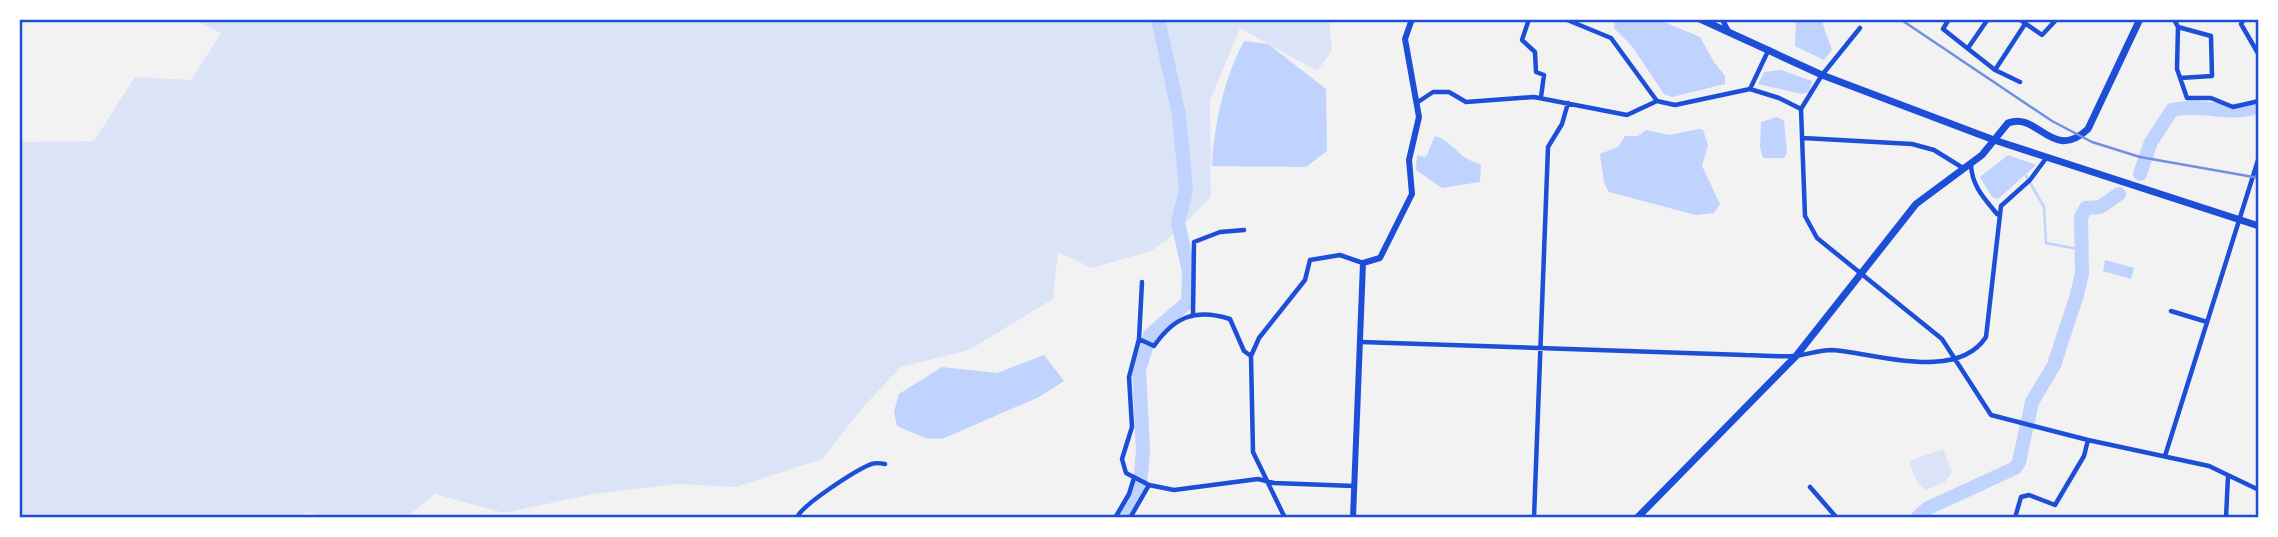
<svg xmlns="http://www.w3.org/2000/svg" width="2278" height="537" viewBox="0 0 2278 537" font-family="'DM Sans',sans-serif">
<style>
.green{fill:#dbe4f7}
.water{fill:#bfd3fe}
.lines{fill:none;stroke-linecap:round;stroke-linejoin:round}
.stream{stroke:#bfd3fe;stroke-width:2.5}
.river{stroke:#bfd3fe;stroke-width:14}
.minor{stroke:#1d4ed8;stroke-width:4.5}
.tertiary{stroke:#1d4ed8;stroke-width:5}
.secondary{stroke:#1d4ed8;stroke-width:6}
.primary{stroke:#1d4ed8;stroke-width:7}
.rail{stroke:#7290e2;stroke-width:2.5}
.neatline{fill:none;stroke:#1d4ed8;stroke-width:2.5}
</style>
<rect width="100%" height="100%" fill="#f2f2f2"/>
<!-- green -->
<path class="green" d="M193,19H1329L1332,51L1317,71L1240,28L1210,101L1211,197L1174,234L1151,251L1092,268L1058,252L1053,299L969,350L901,367L865,405L822,459L736,487L677,484L593,494L504,513L435,494L406,518H332L307,512L297,518H19V142L94,141L135,77L191,80L221,33Z
M1943,449L1952,472L1945,482L1926,490L1917,482L1909,461Z"/>
<!-- water -->
<path class="water" d="M1615,19H1657L1700,37L1714,62L1725,76V84L1672,97L1664,94L1631,45L1614,28Z
M1796,19H1821L1832,50L1824,60L1795,46Z
M1244,41L1268,44L1326,89L1327,151L1306,167L1212,166C1214,124 1224,78 1244,41Z
M1781,70L1812,81L1809,92L1802,94L1758,84L1764,72Z
M1777,117L1784,121L1787,153L1784,158H1763L1760,147L1761,122Z
M1699,129L1703,130L1708,145L1702,166L1720,204L1714,213L1696,215L1609,192L1604,183L1600,154L1618,147L1625,136H1638L1646,130L1669,135Z
M1435,136C1455,142 1457,159 1481,164L1480,182L1442,188L1416,170L1417,155L1426,157Z
M2008,155L2036,165L1998,199L1992,197L1980,177Z
M2105,260L2134,268L2131,279L2103,271Z
M1044,355L1064,381L1039,397L942,439L925,438L897,426L894,412L899,394L942,367L997,373Z"/>
<g class="lines">
<!-- stream -->
<path class="stream" d="M2026,176L2044,207L2046,243L2078,249L2083,258"/>
<!-- river -->
<path class="river" d="M2140,174L2151,142L2172,110C2202,102 2229,118 2259,106
M1123,518L1140,484L1143,451L1139,370L1150,335L1188,302L1189,272L1178,222L1186,190L1179,115L1158,19
M1917,518L1928,508L2015,468L2019,462L2032,402L2054,365L2077,295L2082,273L2081,217L2086,208L2100,207L2119,194"/>
<!-- minor -->
<path class="minor" d="M1529,19L1522,40L1535,52L1536,72L1544,75L1541,97
M1565,19L1611,38L1657,101L1675,105L1750,89L1769,49
M1949,19L1943,29L1995,70L2020,82
M2019,19L2042,35L2057,19
M2174,19L2178,27L2177,69L2187,98H2211L2233,107L2259,101
M2244,19L2241,24L2259,55
M2178,27L2211,36L2212,76L2180,78
M1968,48L1988,19
M1995,70L2025,24
M1750,89L1779,98L1801,109L1805,216L1817,238L1942,339L1991,415L2088,440L2209,466L2259,490
M1418,102L1433,92H1449L1466,102L1534,97L1627,115L1657,101
M1801,109L1822,75L1860,28
M1803,138L1912,144L1934,150L1963,168
M1971,165C1972,186 1984,198 1997,214
M1142,282L1139,339L1129,377L1132,427L1122,459L1126,473L1149,485L1174,490L1258,479L1274,483L1354,486
M2171,311L2207,322
M1193,315L1194,242L1220,232L1244,230
M1139,339L1154,346C1174,317 1195,308 1230,319L1244,351L1251,356
M1361,342L1745,355C1761,355 1778,357 1794,356C1807,355 1818,350 1832,350C1875,353 1957,382 1986,337L2001,206L2030,180L2047,157
M2165,456L2259,157
M1810,487L1837,518
M797,518C800,506 855,471 869,465C874,462 880,463 885,464
M1115,518L1129,494L1134,478
M1130,518L1149,485
M1285,518L1253,452L1251,356L1259,338L1305,280L1310,260L1340,255L1363,263
M1534,518L1548,147L1562,124L1568,103
M2015,518L2021,497L2029,495L2055,505L2084,456L2088,440
M2226,518L2228,476"/>
<!-- tertiary -->
<path class="tertiary" d="M1722,19L1729,32"/>
<!-- secondary -->
<path class="secondary" d="M1353,518L1363,263L1380,258L1412,194L1409,160L1419,117L1405,39L1412,19"/>
<!-- primary -->
<path class="primary" d="M1700,19L1822,75L1994,140L2259,226
M1637,518L1796,356L1916,204L1982,155L2008,123C2038,111 2052,163 2088,129L2140,19"/>
<!-- rail -->
<path class="rail" d="M1900,19L2052,121L2092,142L2140,157L2259,178"/>
</g>
<!-- border -->
<rect width="2278" height="537" fill="none" stroke="#ffffff" stroke-width="42"/>
<rect x="21" y="21" width="2236" height="495" class="neatline"/>
</svg>
